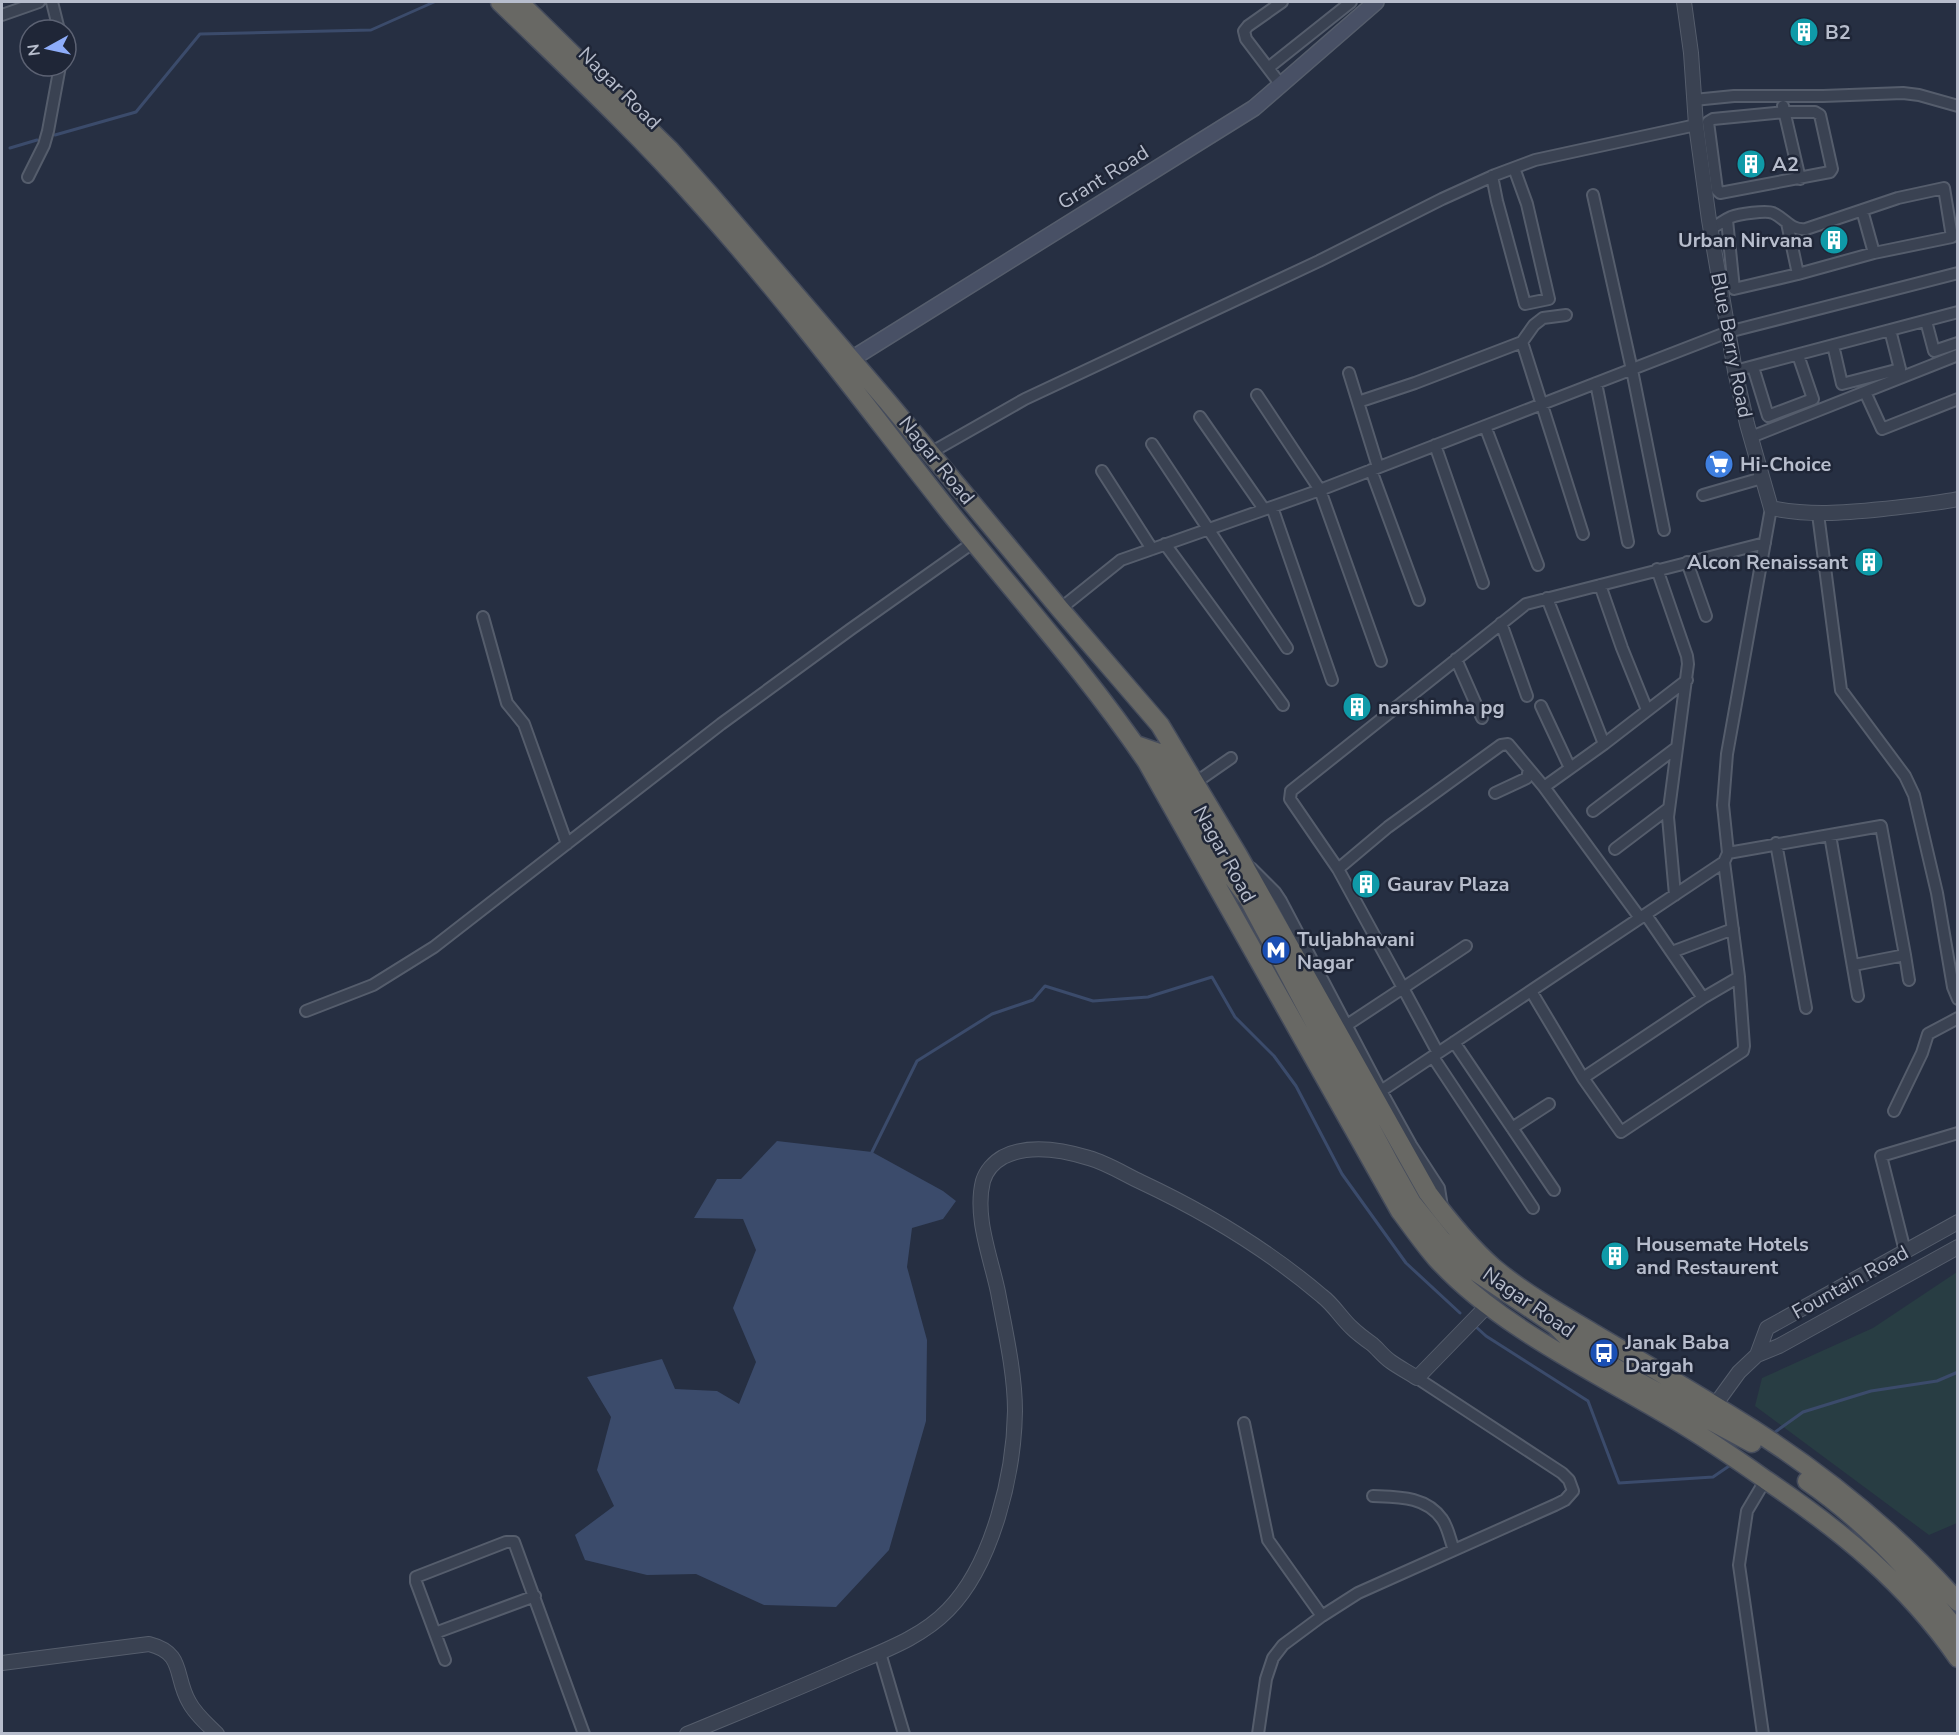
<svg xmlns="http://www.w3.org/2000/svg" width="1959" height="1735" viewBox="0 0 1959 1735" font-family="'Nunito Sans',sans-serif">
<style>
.green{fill:#283d43}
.water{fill:#3b4b6b}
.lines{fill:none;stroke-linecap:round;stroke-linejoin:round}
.stream{stroke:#3b4b6b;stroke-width:3}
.minor-casing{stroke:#555d6c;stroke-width:14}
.tertiary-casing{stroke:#555d6c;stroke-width:16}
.secondary-casing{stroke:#555d6c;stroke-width:18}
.trunk-casing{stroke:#454c5c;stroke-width:21}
.minor{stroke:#3a4252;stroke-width:10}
.tertiary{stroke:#3a4252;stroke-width:14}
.secondary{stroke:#485065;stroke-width:15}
.trunk{stroke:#686864;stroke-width:18}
.labels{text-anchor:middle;stroke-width:5;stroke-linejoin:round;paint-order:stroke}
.poi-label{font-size:20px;font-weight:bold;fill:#b7bdcc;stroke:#1f2637;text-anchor:start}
.street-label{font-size:20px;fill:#b7bdcc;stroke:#1f2637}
</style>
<rect width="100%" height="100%" fill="#262f42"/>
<!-- green -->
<path class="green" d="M1957,1272V1523L1929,1535L1755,1406L1762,1378L1873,1328Z"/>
<!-- water -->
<path class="water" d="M777,1141L872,1152L943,1191L956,1201L943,1219L912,1228L907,1267L927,1340L926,1421L889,1550L836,1607L764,1605L696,1574L647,1575L585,1560L575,1535L614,1506L597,1470L611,1417L587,1377L662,1359L675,1389L717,1391L739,1404L756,1362L733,1308L756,1250L743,1219L694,1218L717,1179H741Z"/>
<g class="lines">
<!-- stream -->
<path class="stream" d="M55,135L136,112L200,34L371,30L434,2
M10,148L37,140
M872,1152L917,1061L992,1014L1033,1000L1045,986L1093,1001L1148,997L1212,977L1235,1017L1274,1056L1296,1086L1342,1174L1406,1263L1460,1313
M1475,1326L1486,1336L1588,1401L1619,1483L1713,1477L1732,1464
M1771,1435L1803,1412L1871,1391L1937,1381L1958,1372"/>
<!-- minor casing -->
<g class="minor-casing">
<path id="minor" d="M52,2L59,30
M2,15L39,2
M1268,68L1351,2
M1281,85L1246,39L1244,31L1248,26L1282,2
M1694,100L1734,96H1823L1903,93L1919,95L1958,106
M1783,106L1800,179
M1785,112H1815L1820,115L1832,169L1830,172L1720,193L1717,190L1708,122L1713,119Z
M1492,176L1497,201L1525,304L1549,299L1527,204L1514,168
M28,177L44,145L48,131L60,66
M1593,195L1632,370L1664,530
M1862,210L1874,253
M1727,220L1734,289L1798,274L1787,223
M1711,228C1719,225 1724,220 1731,217C1739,214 1766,210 1773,213C1786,219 1791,231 1806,229L1898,198L1944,188L1952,237L1874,253L1798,274
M1926,321L1934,351L1958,343
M1522,342L1583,534
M1833,345L1842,384L1900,369L1890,330
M1753,367L1768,416L1813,399L1798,355
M1735,371L1958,312
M1349,373L1378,467
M1596,383L1628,542
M1865,392L1882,429L1958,399
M1257,395L1320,490L1381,661
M1358,402L1415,383L1522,342L1534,325L1543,318L1566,315
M1200,417L1264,509
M1485,426L1538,565
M1751,437L1958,355
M1152,444L1287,648
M1435,445L1483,583
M930,453L1025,399L1319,261L1442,199L1495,175L1535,160L1696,125
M1371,470L1419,600
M1102,471L1152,549
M1703,495L1762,478
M1272,507L1332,680
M1818,514L1841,690L1905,776L1914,795L1937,893L1953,987L1958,999
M1165,544L1283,705
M1687,562L1706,616
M1657,569L1687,656L1688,664L1668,817L1675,895
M1600,585L1622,648L1647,710
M1547,598L1604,744
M1060,609L1121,560L1320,490L1728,332L1958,273
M483,617L507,703L524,724L567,844
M1501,623L1527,696
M1456,659L1482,718
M1541,706L1570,768
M1195,783L1231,758
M1544,787L1604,744L1687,680
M1495,793L1527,778L1529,769
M1593,811L1676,748
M1830,835L1858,996
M1776,843L1806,1008
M1615,849L1669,808
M1728,853L1881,826L1905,955L1854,965
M1724,862L1739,977L1744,1046L1743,1051L1621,1132L1583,1078L1703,998L1739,977
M1251,868L1275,892L1281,901L1381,1091L1411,1145L1439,1188L1442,1207
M1338,869L1388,827L1501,745L1508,744L1544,787L1640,918
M1646,915L1703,998
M1672,952L1733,929
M1905,955L1909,980
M1531,991L1583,1078
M306,1011L373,985L434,947L721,724L851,629L974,542
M1347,1025L1403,988L1338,869L1290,799L1291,791L1526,604L1765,543
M1454,1042L1554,1190
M1438,1053L1403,988L1466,946
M1433,1057L1533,1208
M1381,1091L1724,862L1728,853L1723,805L1727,754L1771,508
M1894,1111L1922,1053L1928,1034L1958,1018
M1512,1128L1549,1104
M1905,1251L1881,1156L1958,1133
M1244,1423L1268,1540L1322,1616
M1373,1496C1398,1497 1426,1496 1442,1519C1448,1527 1450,1540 1454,1550
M435,1633L535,1596
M880,1653L904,1734
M445,1660L416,1582V1577L506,1542H514L584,1734
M1258,1734L1266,1679L1273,1658L1283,1645L1322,1616L1358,1593L1555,1505L1565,1500L1573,1491L1569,1480L1562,1473L1417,1378
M1763,1734L1739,1565L1747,1511L1766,1479"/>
</g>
<!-- tertiary casing -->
<g class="tertiary-casing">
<path id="tertiary" d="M1684,2L1691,53L1696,125L1709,220L1735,371L1747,424L1771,508C1810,516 1843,513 1883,509C1908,506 1933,504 1958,499
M1757,1355L1767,1328L1958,1222
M1715,1405L1739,1372L1757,1355L1779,1346L1958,1247
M2,1663L149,1644C185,1653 174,1676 189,1702C195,1714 207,1724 217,1734
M687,1734C740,1712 792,1691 844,1668C880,1652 920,1639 948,1610C993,1564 1014,1474 1015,1411C1015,1373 1005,1330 998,1292C991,1258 974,1217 983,1181C986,1171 994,1162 1003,1157C1028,1144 1063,1150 1089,1158C1107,1163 1124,1174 1141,1182C1205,1212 1268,1250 1322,1296C1334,1305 1341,1318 1352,1328C1358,1334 1365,1339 1372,1344C1378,1349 1383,1356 1390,1361C1398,1367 1408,1372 1417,1378L1488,1305"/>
</g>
<!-- secondary casing -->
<g class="secondary-casing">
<path id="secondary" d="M842,365L1254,108L1376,2"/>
</g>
<!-- trunk casing -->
<g class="trunk-casing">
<path id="trunk" d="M500,2C567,67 636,131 698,201C788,301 868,409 951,514C1017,596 1088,675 1147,762L1400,1211C1412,1227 1423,1243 1436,1258C1496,1325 1595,1372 1672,1418C1704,1437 1735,1458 1766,1480C1840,1530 1906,1583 1958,1658
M519,2L670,150L710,195L887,401L1060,609L1160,725L1238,855L1428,1193C1448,1220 1468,1245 1494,1268C1524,1293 1559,1313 1593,1333C1639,1360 1685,1387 1730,1415C1814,1466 1892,1528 1958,1602
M1136,745L1159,753L1230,874L1248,898L1390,1164L1412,1203L1441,1239L1473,1270L1555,1325L1570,1340L1635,1380L1752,1443
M1807,1481C1865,1521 1915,1575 1958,1632"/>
</g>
<!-- minor -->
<use href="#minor" class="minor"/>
<!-- tertiary -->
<use href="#tertiary" class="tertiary"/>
<!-- secondary -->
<use href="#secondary" class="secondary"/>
<!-- trunk -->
<use href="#trunk" class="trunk"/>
</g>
<!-- icons -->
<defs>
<g id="building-disc" transform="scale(1.5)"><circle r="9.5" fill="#0f9aa8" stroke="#1f2637"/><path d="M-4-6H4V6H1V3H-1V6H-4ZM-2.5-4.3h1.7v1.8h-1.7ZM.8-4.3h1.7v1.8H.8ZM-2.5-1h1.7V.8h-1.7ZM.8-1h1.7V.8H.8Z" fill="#fff"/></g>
<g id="supermarket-disc" transform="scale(1.5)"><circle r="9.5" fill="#3f7fe0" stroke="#1f2637"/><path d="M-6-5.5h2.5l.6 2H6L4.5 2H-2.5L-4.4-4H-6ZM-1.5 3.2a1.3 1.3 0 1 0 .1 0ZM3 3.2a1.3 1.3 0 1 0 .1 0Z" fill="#fff"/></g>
<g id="metro-disc" transform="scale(1.5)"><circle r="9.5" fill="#1a4fb4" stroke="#1f2637"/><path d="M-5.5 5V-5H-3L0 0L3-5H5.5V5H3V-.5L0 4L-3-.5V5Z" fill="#fff"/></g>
<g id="bus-disc" transform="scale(1.5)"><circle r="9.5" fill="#1a4fb4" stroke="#1f2637"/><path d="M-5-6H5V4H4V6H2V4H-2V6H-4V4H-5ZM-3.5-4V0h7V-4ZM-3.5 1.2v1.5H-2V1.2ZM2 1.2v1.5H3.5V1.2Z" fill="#fff"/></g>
</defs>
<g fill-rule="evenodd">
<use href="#building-disc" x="1804" y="32"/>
<use href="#building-disc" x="1751" y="164"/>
<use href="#building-disc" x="1834" y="240"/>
<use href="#supermarket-disc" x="1719" y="464"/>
<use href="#building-disc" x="1869" y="562"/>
<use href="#building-disc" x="1357" y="707"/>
<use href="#building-disc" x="1366" y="884"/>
<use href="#metro-disc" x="1276" y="950"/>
<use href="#building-disc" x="1615" y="1256"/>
<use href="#bus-disc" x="1604" y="1353"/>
</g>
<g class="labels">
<!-- poi labels -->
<g class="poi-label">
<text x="1825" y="39">B2</text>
<text x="1772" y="171">A2</text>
<text x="1813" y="247" text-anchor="end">Urban Nirvana</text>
<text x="1740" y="471">Hi-Choice</text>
<text x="1848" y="569" text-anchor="end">Alcon Renaissant</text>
<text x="1378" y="714">narshimha pg</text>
<text x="1387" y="891">Gaurav Plaza</text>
<text x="1297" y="946">Tuljabhavani<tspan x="1297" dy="23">Nagar</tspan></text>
<text x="1636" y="1251">Housemate Hotels<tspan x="1636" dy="23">and Restaurent</tspan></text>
<text x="1625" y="1349">Janak Baba<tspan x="1625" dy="23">Dargah</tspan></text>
</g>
<!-- street labels -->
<g class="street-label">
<text transform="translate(620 88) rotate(45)" y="7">Nagar Road</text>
<text transform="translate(1103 177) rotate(-32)" y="7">Grant Road</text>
<text transform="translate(1732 345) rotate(79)" y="7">Blue Berry Road</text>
<text transform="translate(937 460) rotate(51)" y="7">Nagar Road</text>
<text transform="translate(1225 854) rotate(61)" y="7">Nagar Road</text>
<text transform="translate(1850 1282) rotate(-29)" y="7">Fountain Road</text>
<text transform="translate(1529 1302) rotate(35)" y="7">Nagar Road</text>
</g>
</g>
<!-- border -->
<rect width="1959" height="1735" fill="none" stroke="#b7bdcc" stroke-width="6"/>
<!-- north arrow -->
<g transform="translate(48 48) rotate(262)"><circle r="28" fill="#1f2637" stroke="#5c6273" stroke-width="1.5"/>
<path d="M0-4.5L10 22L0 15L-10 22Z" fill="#8eadfa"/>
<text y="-9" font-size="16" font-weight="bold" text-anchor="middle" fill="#b7bdcc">N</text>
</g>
</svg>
